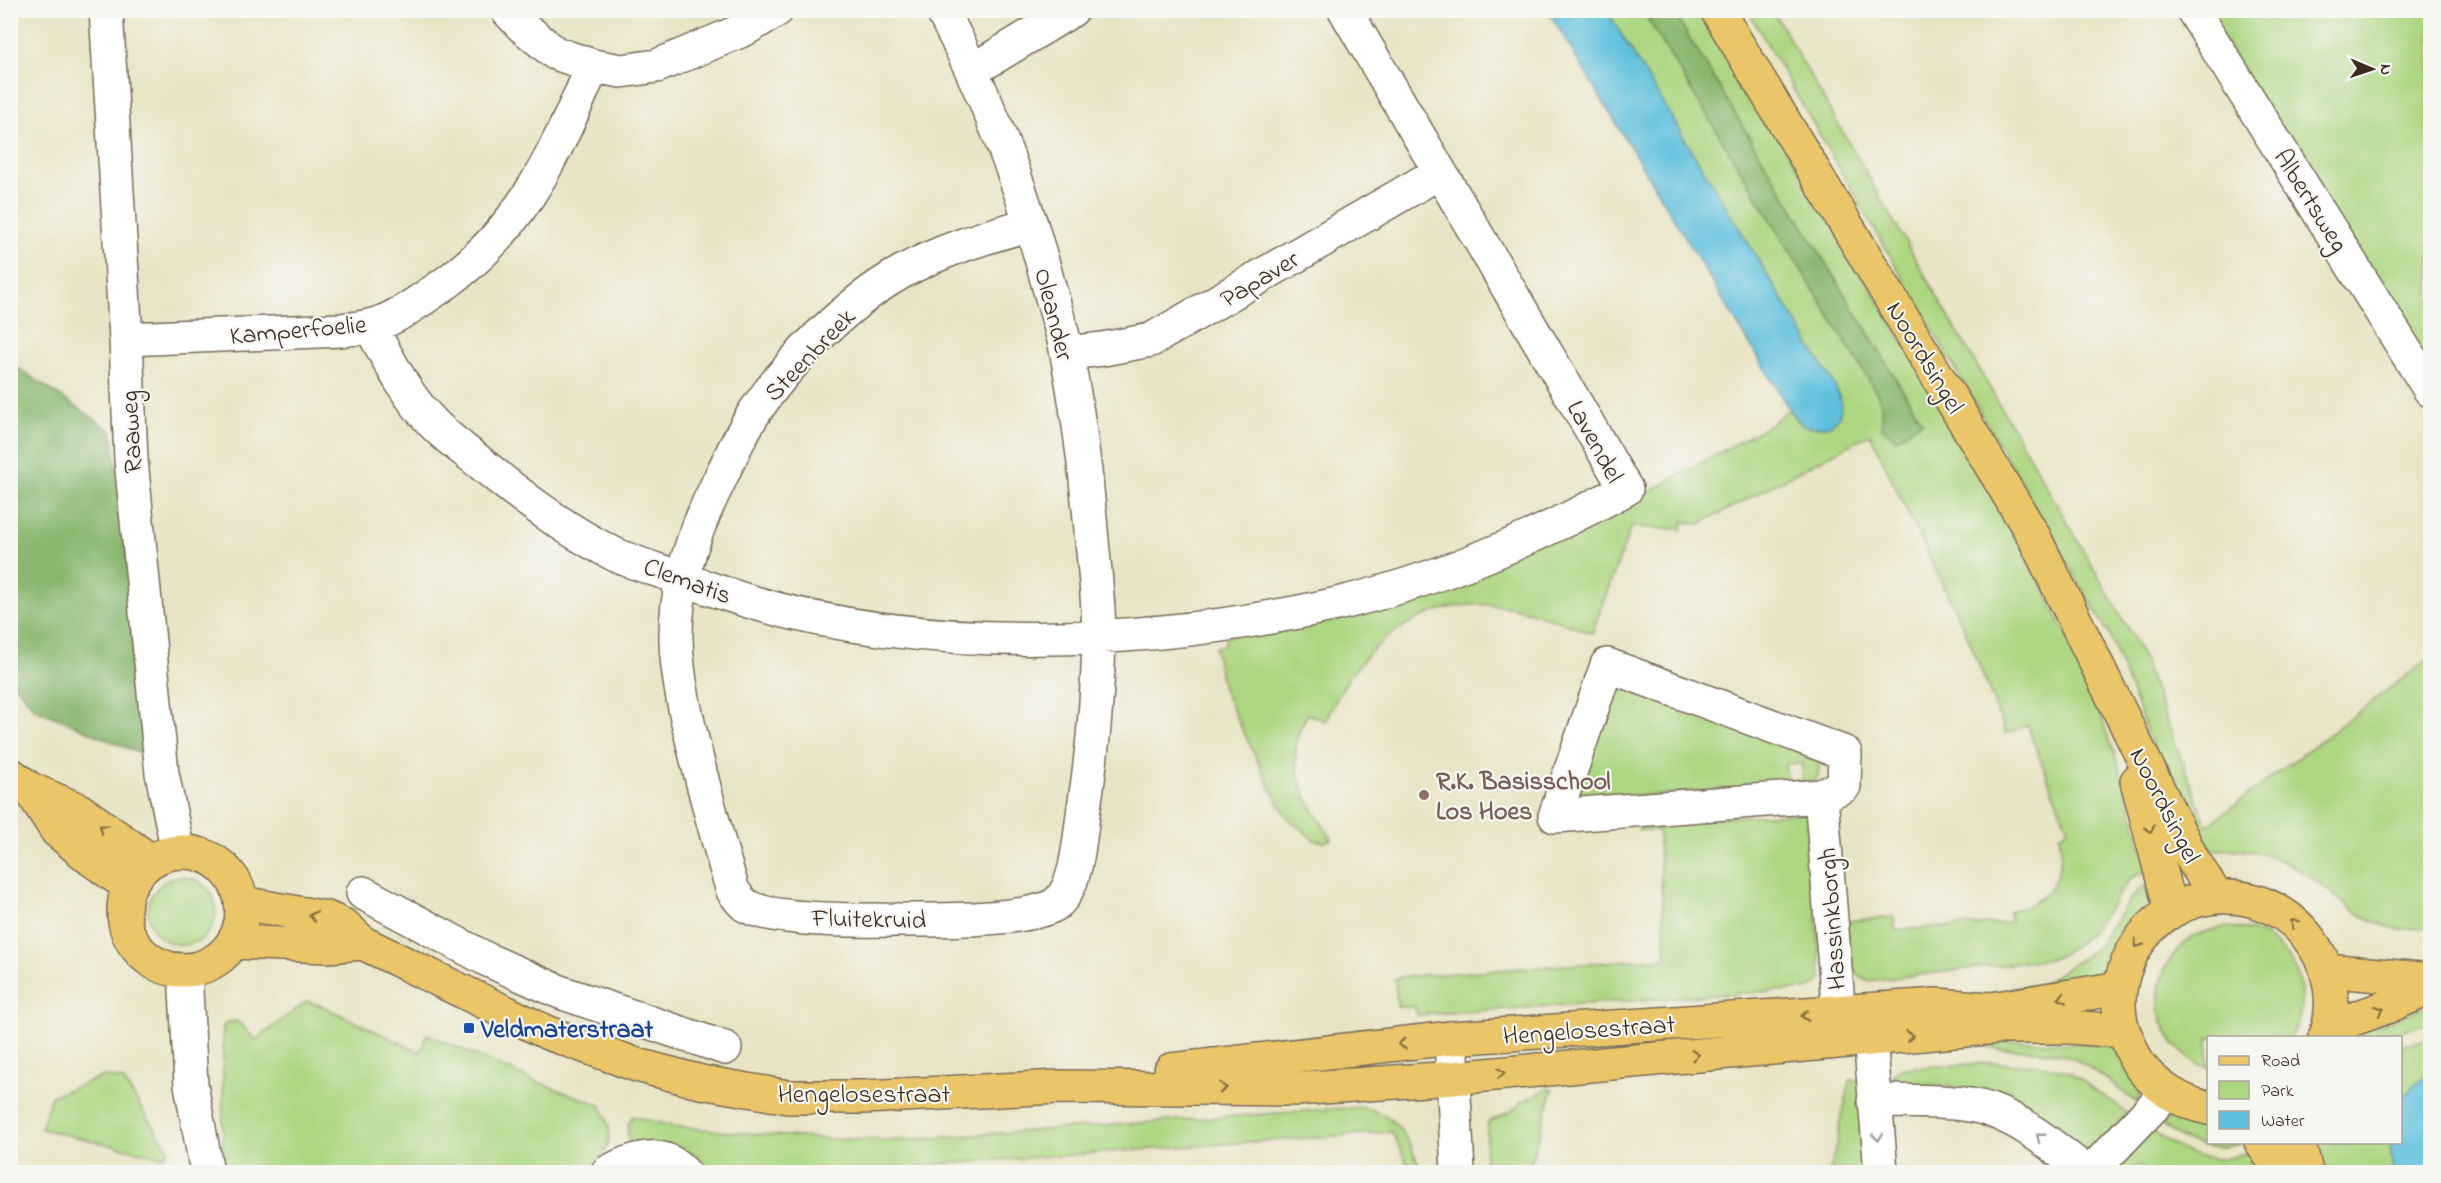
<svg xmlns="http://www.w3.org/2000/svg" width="2441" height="1183" viewBox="0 0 2441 1183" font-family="'Indie Flower',sans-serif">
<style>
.green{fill:#add681;stroke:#748050;stroke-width:1.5}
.forest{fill:#8ab76f;stroke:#627046;stroke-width:1.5}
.water{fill:#5fc0dd;stroke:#4d757e;stroke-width:1.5}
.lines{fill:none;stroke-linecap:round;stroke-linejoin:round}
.minor-casing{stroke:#786b58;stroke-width:36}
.major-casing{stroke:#786b58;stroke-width:36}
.minor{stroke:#fff;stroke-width:33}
.major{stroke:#ebc669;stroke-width:33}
.oneway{stroke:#8a7040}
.oneway2{stroke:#a79f9a}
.education-dot{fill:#8d6e63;stroke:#f6f6f2;stroke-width:2}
.transit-dot{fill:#1a4fb4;stroke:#f6f6f2;stroke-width:2}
.labels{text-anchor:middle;stroke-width:4.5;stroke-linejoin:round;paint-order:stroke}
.street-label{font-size:26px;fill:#3b2a1e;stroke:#f6f6f2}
.education-label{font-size:26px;font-weight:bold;fill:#785e54;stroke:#f6f6f2;text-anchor:start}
.transit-label{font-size:26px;font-weight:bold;fill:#164399;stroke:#f6f6f2;text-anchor:start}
</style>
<rect width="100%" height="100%" fill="#f6f6f2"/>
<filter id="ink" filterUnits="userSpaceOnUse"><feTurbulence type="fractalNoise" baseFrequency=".0167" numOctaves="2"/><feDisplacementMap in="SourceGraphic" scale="12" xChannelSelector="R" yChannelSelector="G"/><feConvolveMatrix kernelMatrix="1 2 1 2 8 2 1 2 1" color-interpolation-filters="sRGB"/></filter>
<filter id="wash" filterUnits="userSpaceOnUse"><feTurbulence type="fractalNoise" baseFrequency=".008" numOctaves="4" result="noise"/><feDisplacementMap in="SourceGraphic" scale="24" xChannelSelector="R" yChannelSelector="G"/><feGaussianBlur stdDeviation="1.35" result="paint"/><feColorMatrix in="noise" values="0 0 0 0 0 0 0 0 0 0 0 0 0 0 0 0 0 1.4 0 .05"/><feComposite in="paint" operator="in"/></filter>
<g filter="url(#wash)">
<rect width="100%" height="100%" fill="#e9e4c5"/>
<!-- green -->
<path class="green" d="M1607,11H1643L1878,395L1881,403L1882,428L1922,422L1673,11H1703L2001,504L2075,652L2097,706L2117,760L2149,871L2135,876L2128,881C2104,914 2092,943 2051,959L1868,981C1845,973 1848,942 1847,921L1894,917L1895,930L2010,923L2009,911C2050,904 2067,874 2059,835L2068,830L2027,725L2006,734L1969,639L1870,434L1700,524L1683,522L1682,529L1631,527L1592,633C1565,624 1538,612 1509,607C1424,592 1357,646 1326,721L1308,714C1278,758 1307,802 1332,839L1324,842L1314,840L1288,818L1276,799L1223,689L1215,647L1225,645V638L1633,501L1771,424L1789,409L1802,425L1822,365Z
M1748,11H1773L2137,644L2207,826L2430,658V927C2419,927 2405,931 2394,928C2359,921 2336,895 2309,876C2279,854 2231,842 2195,855L2109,634Z
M2206,11H2430V369Z
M1618,686L1817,758C1820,767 1820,773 1814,782L1802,783V764H1786L1787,785L1583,800L1578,796L1612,689Z
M1809,813L1821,978L1816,985L1805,989L1417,1015L1415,1007H1397L1395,979L1399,977L1666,958L1658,830H1638L1644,821Z
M148 911a34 34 0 1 1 68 0a34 34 0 1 1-68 0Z
M2153,882L2150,907L2116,957L2101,971L2089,977L2009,990L2042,984L2097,948L2131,898L2141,888Z
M2225,927C2239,928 2253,929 2265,936C2301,957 2311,1002 2291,1037L2208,1038V1068C2154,1049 2141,978 2186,942C2197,933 2211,930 2225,927Z
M307,1001L324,1007L420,1052L427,1034L532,1080L600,1105C603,1112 608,1120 609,1127C612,1145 600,1163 586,1172H223V1027L227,1022L237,1021L244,1027L255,1040Z
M2430,1005V1023L2394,1032L2383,1037L2342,1038Z
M2430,1039V1071L2404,1096L2401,1103V1046Z
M1987,1040L2113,1044C2122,1058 2149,1087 2137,1103C2120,1090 2103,1075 2084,1064C2056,1048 2021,1049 1989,1049Z
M1989,1063L2041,1065L2070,1072L2127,1113L2093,1150L2081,1149C2045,1118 1996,1092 1948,1086C1930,1084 1911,1088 1893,1083V1074L1904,1068Z
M104,1076L123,1080L169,1150L163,1157L41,1129L51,1096Z
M1850,1080L1863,1081L1866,1172H1830Z
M1549,1088L1553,1089L1528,1172H1488L1484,1169L1488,1122L1512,1111L1521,1102Z
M1360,1107C1399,1113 1409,1141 1422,1172H1411L1392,1132L927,1165L917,1168L916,1172H775L722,1165L721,1172H709L697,1155L653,1143L632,1144L628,1141V1125L633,1116L673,1126L730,1132L827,1139L905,1140Z
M2208,1114V1142L2243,1143C2215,1152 2185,1146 2163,1125L2166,1121L2180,1115Z
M2151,1131C2189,1156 2207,1168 2254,1151L2269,1172H2148L2138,1165L2131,1172H2115Z
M2312,1143H2390L2393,1172H2321Z"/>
<!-- forest -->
<path class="forest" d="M1643,11H1673L1922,422L1896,439L1882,428L1881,403L1878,395Z
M11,363L112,431L151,758L35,709L11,680Z"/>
<!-- water -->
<path class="water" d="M1548,11H1607L1822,365C1828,375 1838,388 1840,399C1846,426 1822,430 1802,425L1789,409Z
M2430,1071V1172H2393L2390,1143L2400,1142L2401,1103L2404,1096Z"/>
</g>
<g filter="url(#ink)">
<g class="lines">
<!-- minor casing -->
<g class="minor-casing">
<path id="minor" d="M106,10L126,339L131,460L162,773L178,852
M507,10L522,26L555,53L593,66L621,71L657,66L745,29L777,10
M942,10C988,98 1024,191 1049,287C1055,309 1063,332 1067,354C1078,412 1086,471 1091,530C1094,565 1099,602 1099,637C1098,691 1093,748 1085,801C1080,828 1079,885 1057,903C1037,920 944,920 914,920C879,920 772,923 745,905C740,901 737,896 733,891C720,849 709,807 698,764C688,723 677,681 676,639C675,584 694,531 718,483C730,458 741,432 756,410C790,360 847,303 900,273C941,250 985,237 1031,224
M2193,10L2430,390
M973,70L1072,10
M370,326C388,358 405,394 430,420C445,437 466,451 483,465C524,499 568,532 616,555C639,565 665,572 688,581C708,588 728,595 748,601C925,655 1149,645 1328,606C1433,583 1532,540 1626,489L1345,10
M126,339L341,330C350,329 360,328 369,326C390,322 412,306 430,294C519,237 552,160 593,66
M1067,353L1103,349L1151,340L1440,172
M1607,665L1845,753L1844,786L1821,796L1555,816Z
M1821,796L1837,992L1839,1039
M363,893L488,960L560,992L725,1048
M185,971L191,1085L207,1172
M1868,1011L1881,1172
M1451,1038L1458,1172
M1874,1101C1906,1102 1960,1099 1990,1110C2027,1123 2056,1149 2086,1172
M608,1172C632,1159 661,1148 683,1172
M2091,1172L2167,1092"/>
</g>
<!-- major casing -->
<g class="major-casing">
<path id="major" d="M1717,10L2033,535L2193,860L2216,896
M10,774L30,789L79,810L151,861
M2137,781L2171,910
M30,789L57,831L91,859L129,886
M124 911a59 59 0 1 1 118 0a59 59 0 1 1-118 0Z
M241,903L327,918L345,926L363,943L548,1033L637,1065L701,1082L788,1097H864L1059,1087L1295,1089L1453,1078L1998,1027H2069L2122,1031
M233,942L327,946L363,943
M2327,970L2430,980
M2329,1028L2389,1006L2430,988
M1171,1070L1451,1038L1937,1005L1991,1009L2120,988
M2208,1108C2182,1103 2156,1087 2140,1066C2135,1059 2131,1049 2128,1041C2118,1022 2117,1000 2122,979C2148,880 2275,867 2321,958C2333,982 2335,1013 2325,1038
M2261,1142L2282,1172
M2299,1142L2306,1172"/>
</g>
<!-- minor -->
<use href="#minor" class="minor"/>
<!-- major -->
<use href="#major" class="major"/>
</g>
<!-- one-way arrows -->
<defs><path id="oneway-chevron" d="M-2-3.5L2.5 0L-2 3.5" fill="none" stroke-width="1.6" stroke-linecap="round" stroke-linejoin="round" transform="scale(1.5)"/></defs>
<g class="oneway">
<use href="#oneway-chevron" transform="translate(103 828) rotate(-143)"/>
<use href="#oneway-chevron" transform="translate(2150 829) rotate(75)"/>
<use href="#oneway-chevron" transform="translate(313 916) rotate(-170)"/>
<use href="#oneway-chevron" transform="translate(2294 923) rotate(-136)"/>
<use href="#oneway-chevron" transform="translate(2138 944) rotate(124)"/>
<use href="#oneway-chevron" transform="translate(2062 998) rotate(171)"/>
<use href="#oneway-chevron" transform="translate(2380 1010) rotate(-20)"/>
<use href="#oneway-chevron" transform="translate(1805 1016) rotate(176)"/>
<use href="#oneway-chevron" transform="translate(1910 1036) rotate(-6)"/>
<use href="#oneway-chevron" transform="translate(1402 1044) rotate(174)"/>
<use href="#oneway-chevron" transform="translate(1695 1055) rotate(-5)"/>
<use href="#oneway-chevron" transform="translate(1501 1073) rotate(-5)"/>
<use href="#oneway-chevron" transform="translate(1223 1088) rotate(1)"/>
</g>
<g class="oneway2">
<use href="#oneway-chevron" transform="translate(1878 1137) rotate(84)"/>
<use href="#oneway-chevron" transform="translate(2040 1137) rotate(-142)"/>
</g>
</g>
<!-- markers -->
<circle class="education-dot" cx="1424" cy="795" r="6"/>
<rect class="transit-dot" x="463" y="1022" width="12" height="12" rx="3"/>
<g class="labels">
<!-- street labels -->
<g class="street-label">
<text transform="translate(2312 200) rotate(58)" y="9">Albertsweg</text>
<text transform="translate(1259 278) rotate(-31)" y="9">Papaver</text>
<text transform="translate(1055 314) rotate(76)" y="9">Oleander</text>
<text transform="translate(298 329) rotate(-5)" y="9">Kamperfoelie</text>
<text transform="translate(809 354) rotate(-46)" y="9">Steenbreek</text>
<text transform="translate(1926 357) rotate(59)" y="9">Noordsingel</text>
<text transform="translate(130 432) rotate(-93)" y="9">Raaweg</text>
<text transform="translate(1596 441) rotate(61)" y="9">Lavendel</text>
<text transform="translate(688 580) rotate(20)" y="9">Clematis</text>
<text transform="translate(2166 805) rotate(63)" y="9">Noordsingel</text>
<text transform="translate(869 918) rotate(1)" y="9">Fluitekruid</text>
<text transform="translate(1831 919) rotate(-94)" y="9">Hassinkborgh</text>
<text transform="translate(1589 1029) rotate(-4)" y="9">Hengelosestraat</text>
<text x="864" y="1102">Hengelosestraat</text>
</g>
<!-- education labels -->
<g class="education-label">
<text x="1436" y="789">R.K. Basisschool<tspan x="1436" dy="30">Los Hoes</tspan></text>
</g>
<!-- transit labels -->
<g class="transit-label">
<text x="481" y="1037">Veldmaterstraat</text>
</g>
</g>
<!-- margin -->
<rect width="2441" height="1183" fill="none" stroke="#f6f6f2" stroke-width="36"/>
<!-- legend -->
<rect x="2207" y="1036" width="195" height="108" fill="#f6f6f2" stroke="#aba49d" stroke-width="1.5"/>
<rect x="2219" y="1056" width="30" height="9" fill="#ebc669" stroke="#aba49d" stroke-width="1.5"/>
<text x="2261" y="1066" font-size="18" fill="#3b2a1e">Road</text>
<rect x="2219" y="1081" width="30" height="18" fill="#add681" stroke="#aba49d" stroke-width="1.5"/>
<text x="2261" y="1096" font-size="18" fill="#3b2a1e">Park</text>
<rect x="2219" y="1111" width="30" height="18" fill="#5fc0dd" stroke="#aba49d" stroke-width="1.5"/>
<text x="2261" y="1126" font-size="18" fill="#3b2a1e">Water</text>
<!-- north arrow -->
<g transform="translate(2372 69) rotate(92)" stroke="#f6f6f2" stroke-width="4.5" paint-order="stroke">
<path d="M0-4.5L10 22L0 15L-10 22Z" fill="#3b2a1e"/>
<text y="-9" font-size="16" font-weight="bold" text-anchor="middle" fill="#3b2a1e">N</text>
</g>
</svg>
